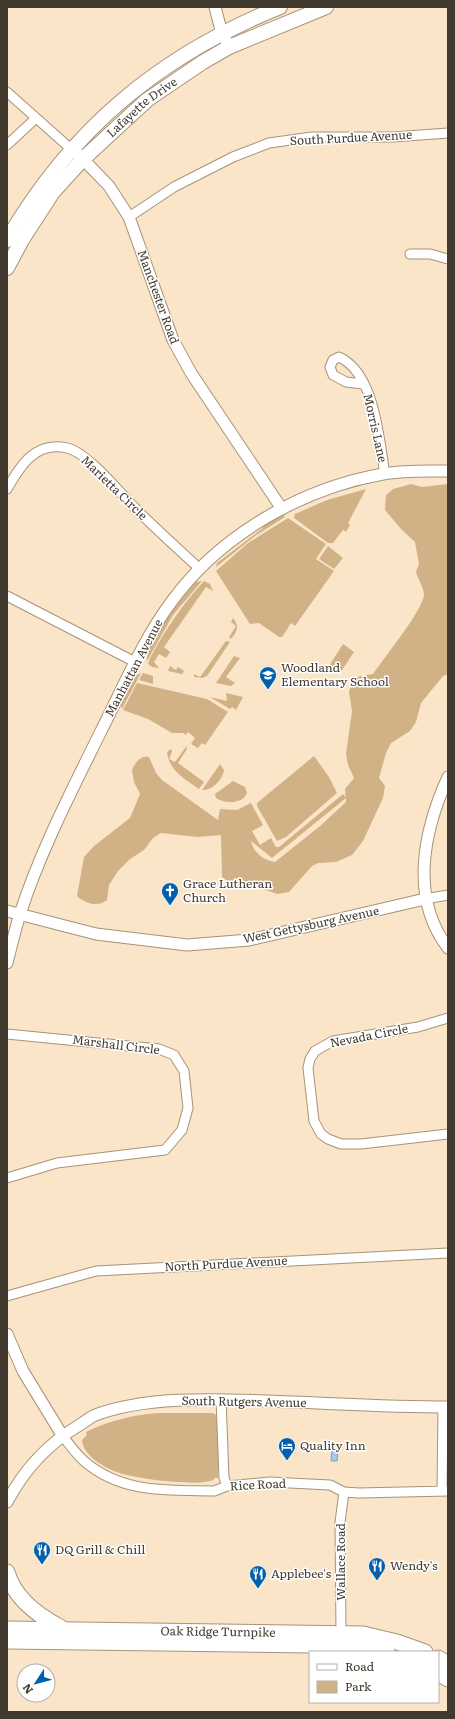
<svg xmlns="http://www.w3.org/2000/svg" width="455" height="1719" viewBox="0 0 455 1719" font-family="Literata,serif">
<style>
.green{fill:#d1b287}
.water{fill:#a5c9f2;stroke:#879eb7}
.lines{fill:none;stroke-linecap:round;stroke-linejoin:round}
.minor-casing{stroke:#a79377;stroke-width:11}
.tertiary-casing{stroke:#a79377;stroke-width:13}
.primary-casing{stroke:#a79377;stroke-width:16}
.trunk-casing{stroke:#a79377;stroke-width:17}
.minor{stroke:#fff;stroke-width:9}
.tertiary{stroke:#fff;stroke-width:11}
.primary{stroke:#fff;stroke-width:14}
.trunk{stroke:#fff;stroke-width:15}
.labels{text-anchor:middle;stroke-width:3;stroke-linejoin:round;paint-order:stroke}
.street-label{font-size:12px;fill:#423a2e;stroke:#fff}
.poi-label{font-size:12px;fill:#423a2e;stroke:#fff;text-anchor:start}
</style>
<rect width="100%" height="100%" fill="#fbe5c8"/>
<!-- green -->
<path class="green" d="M411,484L422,487L448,484V674L443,676L421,703L416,722L410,731L391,743L386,753L379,778L385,786L383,798L363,841L352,855L336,862L318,863L312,866L289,892L277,894L255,886H234L222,877L221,835L198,837L161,833L153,838L144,850L130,859L118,871L109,885L107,900C97,908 85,903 77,896L84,857L94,846L130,818L140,794L134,782L132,770C135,763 140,755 149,757L156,773L162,780L218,820L220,809L237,810L251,803L263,825L252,831L260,845L271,838L276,847H279L343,794L346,798L272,858L251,841C254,853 263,860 275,862L320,826L346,802L345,789L354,778L348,765L346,754L352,711L349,692L352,681L357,677L373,674C383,659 423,610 424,595C424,587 418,580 416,572L419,564L415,542L401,529L385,510L386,495L393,489Z
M366,489L348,523L350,525L346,532L343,530L333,543H328L294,518L295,514L327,500Z
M283,514L285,517L255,536L216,567L217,563L263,528V526Z
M288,518L326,544L316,559L334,571L295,626L291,623L282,637H279L259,623L250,624L216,571L248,543Z
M328,546L343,558L334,569L319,559Z
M202,581L173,615L147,661C144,644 184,595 196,582Z
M204,581L210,584L213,591L206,587L164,647L170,652L166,658L159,654L154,662L159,668L152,667L148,664L150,658C165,630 182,605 204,581Z
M233,618C240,626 237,632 231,639L229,637L236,626L231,622Z
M226,641L230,642L207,676L202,678L194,677V674L200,677Z
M343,644L354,652L340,673L329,666Z
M234,656L240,658L226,677L235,683L231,686L216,683Z
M170,666L176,670L178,667L184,671L182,674L168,671Z
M141,673L122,709L120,705L134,676Z
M143,673L153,676V684L139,680Z
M137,683L207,699L228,712L205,745L202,743L198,748L191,744L195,738L188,732L186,735L183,733H172L148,719L123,710Z
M226,693L243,697L236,710L232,707L230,709L210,697L227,701Z
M188,744L186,748L187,749L178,763L204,782L199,789C185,779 169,771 167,752L171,749L172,752L169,759L175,762Z
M314,756L329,777L337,793L286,837L277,841L257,806V803Z
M220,764L224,770C223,779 212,791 202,790Z
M233,781L245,787L247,793C243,804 225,804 216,798L215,794Z
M162,1413H213L216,1415L219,1442L218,1478H215C209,1489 130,1478 117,1472C104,1468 83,1455 82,1440L87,1435L86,1432C111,1420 135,1414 162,1413Z"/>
<!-- water -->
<path class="water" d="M332,1449H338L337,1461H331Z"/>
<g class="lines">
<!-- minor casing -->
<g class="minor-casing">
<path id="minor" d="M7,92L71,149
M7,145L35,119
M129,217L174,187L233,157L269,143L312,137H393L448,133
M410,254H430L448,259
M363,384L346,382L333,375L330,367L333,360L339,357C375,373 379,440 385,474
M7,489C20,466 35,441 67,448C87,452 120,493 135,508C156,529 178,549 200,569
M7,596L135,662
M425,899L448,895
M448,1018L418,1027L333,1041L315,1051L310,1059L308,1068L314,1121L321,1134L328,1139L341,1144H361L448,1134
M7,1034L159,1049L174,1055L184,1071L188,1108L182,1130L165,1150L57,1163L7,1178
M7,1296L96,1271L448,1253
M221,1399L224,1478L227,1486
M62,1435C69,1444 76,1454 84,1461C122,1494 168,1490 214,1491L227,1486L270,1482L330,1485L344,1492L359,1493L448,1491
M442,1491L443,1407
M341,1633L340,1522L344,1492"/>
</g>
<!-- tertiary casing -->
<g class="tertiary-casing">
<path id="tertiary" d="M215,7L222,34L226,41
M78,154L109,186L129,217L173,340L191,373L282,509
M448,777C424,830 409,897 448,948
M7,911L96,934L187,945L249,940L425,899
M7,963C11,947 15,930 20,914C40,852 71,792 100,733C123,688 142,641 172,601C221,534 303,488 383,474C405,470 427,471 448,471
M7,1334L23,1371L62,1435
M7,1502C24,1470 46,1445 78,1426C83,1423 88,1419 93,1416C143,1396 214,1399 267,1401C327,1403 388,1407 448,1407"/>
</g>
<!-- primary casing -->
<g class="primary-casing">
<g id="primary">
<path d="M7,240C72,128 161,55 280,7"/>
<path id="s1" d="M7,268L22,240L53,192L83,159L147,100L203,62L229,47L326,7"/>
</g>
</g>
<!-- trunk casing -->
<g class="trunk-casing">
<g id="trunk">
<path d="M7,1572C14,1598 37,1615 60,1627"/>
<path id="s2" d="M7,1629L363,1634L397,1642L425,1652"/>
<path d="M7,1641L312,1645L358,1647L387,1652"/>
<path d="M438,1658L448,1664"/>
<path d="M438,1673L448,1679"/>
</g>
</g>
<!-- minor -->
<use href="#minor" class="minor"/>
<!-- tertiary -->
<use href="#tertiary" class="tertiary"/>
<!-- primary -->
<use href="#primary" class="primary"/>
<!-- trunk -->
<use href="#trunk" class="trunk"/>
</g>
<!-- icons -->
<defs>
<g id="school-pin" transform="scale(0.9)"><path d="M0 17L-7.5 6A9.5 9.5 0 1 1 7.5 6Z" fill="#015fac" stroke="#fff"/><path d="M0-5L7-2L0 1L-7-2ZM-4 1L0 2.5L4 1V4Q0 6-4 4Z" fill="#fff"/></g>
<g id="church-pin" transform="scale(0.9)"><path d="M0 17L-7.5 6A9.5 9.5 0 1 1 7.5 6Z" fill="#015fac" stroke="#fff"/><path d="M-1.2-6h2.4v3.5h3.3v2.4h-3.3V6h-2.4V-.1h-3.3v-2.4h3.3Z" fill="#fff"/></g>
<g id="hotel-pin" transform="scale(0.9)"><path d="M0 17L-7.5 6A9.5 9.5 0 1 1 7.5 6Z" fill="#015fac" stroke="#fff"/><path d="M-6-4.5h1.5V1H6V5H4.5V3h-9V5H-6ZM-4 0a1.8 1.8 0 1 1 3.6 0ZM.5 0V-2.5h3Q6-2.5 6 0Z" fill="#fff"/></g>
<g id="restaurant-pin" transform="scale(0.9)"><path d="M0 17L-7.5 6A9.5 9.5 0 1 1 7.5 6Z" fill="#015fac" stroke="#fff"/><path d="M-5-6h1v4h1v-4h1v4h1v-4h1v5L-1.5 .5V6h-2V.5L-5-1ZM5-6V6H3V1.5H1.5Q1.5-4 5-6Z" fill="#fff"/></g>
</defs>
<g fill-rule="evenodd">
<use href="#school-pin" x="268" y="675"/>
<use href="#church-pin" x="170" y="891"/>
<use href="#hotel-pin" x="287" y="1446"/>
<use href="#restaurant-pin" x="42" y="1550"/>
<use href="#restaurant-pin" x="377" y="1566"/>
<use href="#restaurant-pin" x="258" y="1574"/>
</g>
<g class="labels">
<!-- street labels -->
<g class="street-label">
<text dy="4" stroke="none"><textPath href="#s1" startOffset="212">Lafayette Drive</textPath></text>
<text transform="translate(351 138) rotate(-3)" y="4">South Purdue Avenue</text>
<text transform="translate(158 297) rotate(70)" y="4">Manchester Road</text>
<text transform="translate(375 428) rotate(77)" y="4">Morris Lane</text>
<text transform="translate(114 488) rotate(44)" y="4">Marietta Circle</text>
<text transform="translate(134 668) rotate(-62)" y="4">Manhattan Avenue</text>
<text transform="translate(311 925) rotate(-12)" y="4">West Gettysburg Avenue</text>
<text transform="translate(369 1036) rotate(-11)" y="4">Nevada Circle</text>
<text transform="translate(116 1045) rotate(7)" y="4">Marshall Circle</text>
<text transform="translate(226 1264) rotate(-3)" y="4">North Purdue Avenue</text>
<text transform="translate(244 1402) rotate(1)" y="4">South Rutgers Avenue</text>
<text transform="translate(258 1485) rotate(-3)" y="4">Rice Road</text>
<text transform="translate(341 1562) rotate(-90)" y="4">Wallace Road</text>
<text dy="4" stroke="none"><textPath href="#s2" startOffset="211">Oak Ridge Turnpike</textPath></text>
</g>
<!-- poi labels -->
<g class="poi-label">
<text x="281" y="672">Woodland<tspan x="281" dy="14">Elementary School</tspan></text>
<text x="183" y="888">Grace Lutheran<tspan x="183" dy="14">Church</tspan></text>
<text x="300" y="1450">Quality Inn</text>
<text x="55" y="1554">DQ Grill &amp; Chill</text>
<text x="390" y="1570">Wendy's</text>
<text x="271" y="1578">Applebee's</text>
</g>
</g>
<!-- border -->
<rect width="455" height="1719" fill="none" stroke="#423a2e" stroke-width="16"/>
<!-- legend -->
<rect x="309" y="1651" width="130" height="52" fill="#ffffff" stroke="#b3b0ab"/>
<rect x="317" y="1664" width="20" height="6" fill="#ffffff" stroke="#b3b0ab"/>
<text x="345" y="1671" font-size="12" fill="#423a2e">Road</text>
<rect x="317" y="1681" width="20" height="12" fill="#d1b287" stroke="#b3b0ab"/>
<text x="345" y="1691" font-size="12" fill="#423a2e">Park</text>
<!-- north arrow -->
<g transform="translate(36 1683) rotate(234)"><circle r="19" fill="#ffffff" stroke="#b3b0ab"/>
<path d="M0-3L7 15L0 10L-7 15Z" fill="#015fac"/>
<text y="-6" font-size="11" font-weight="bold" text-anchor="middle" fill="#423a2e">N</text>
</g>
</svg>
